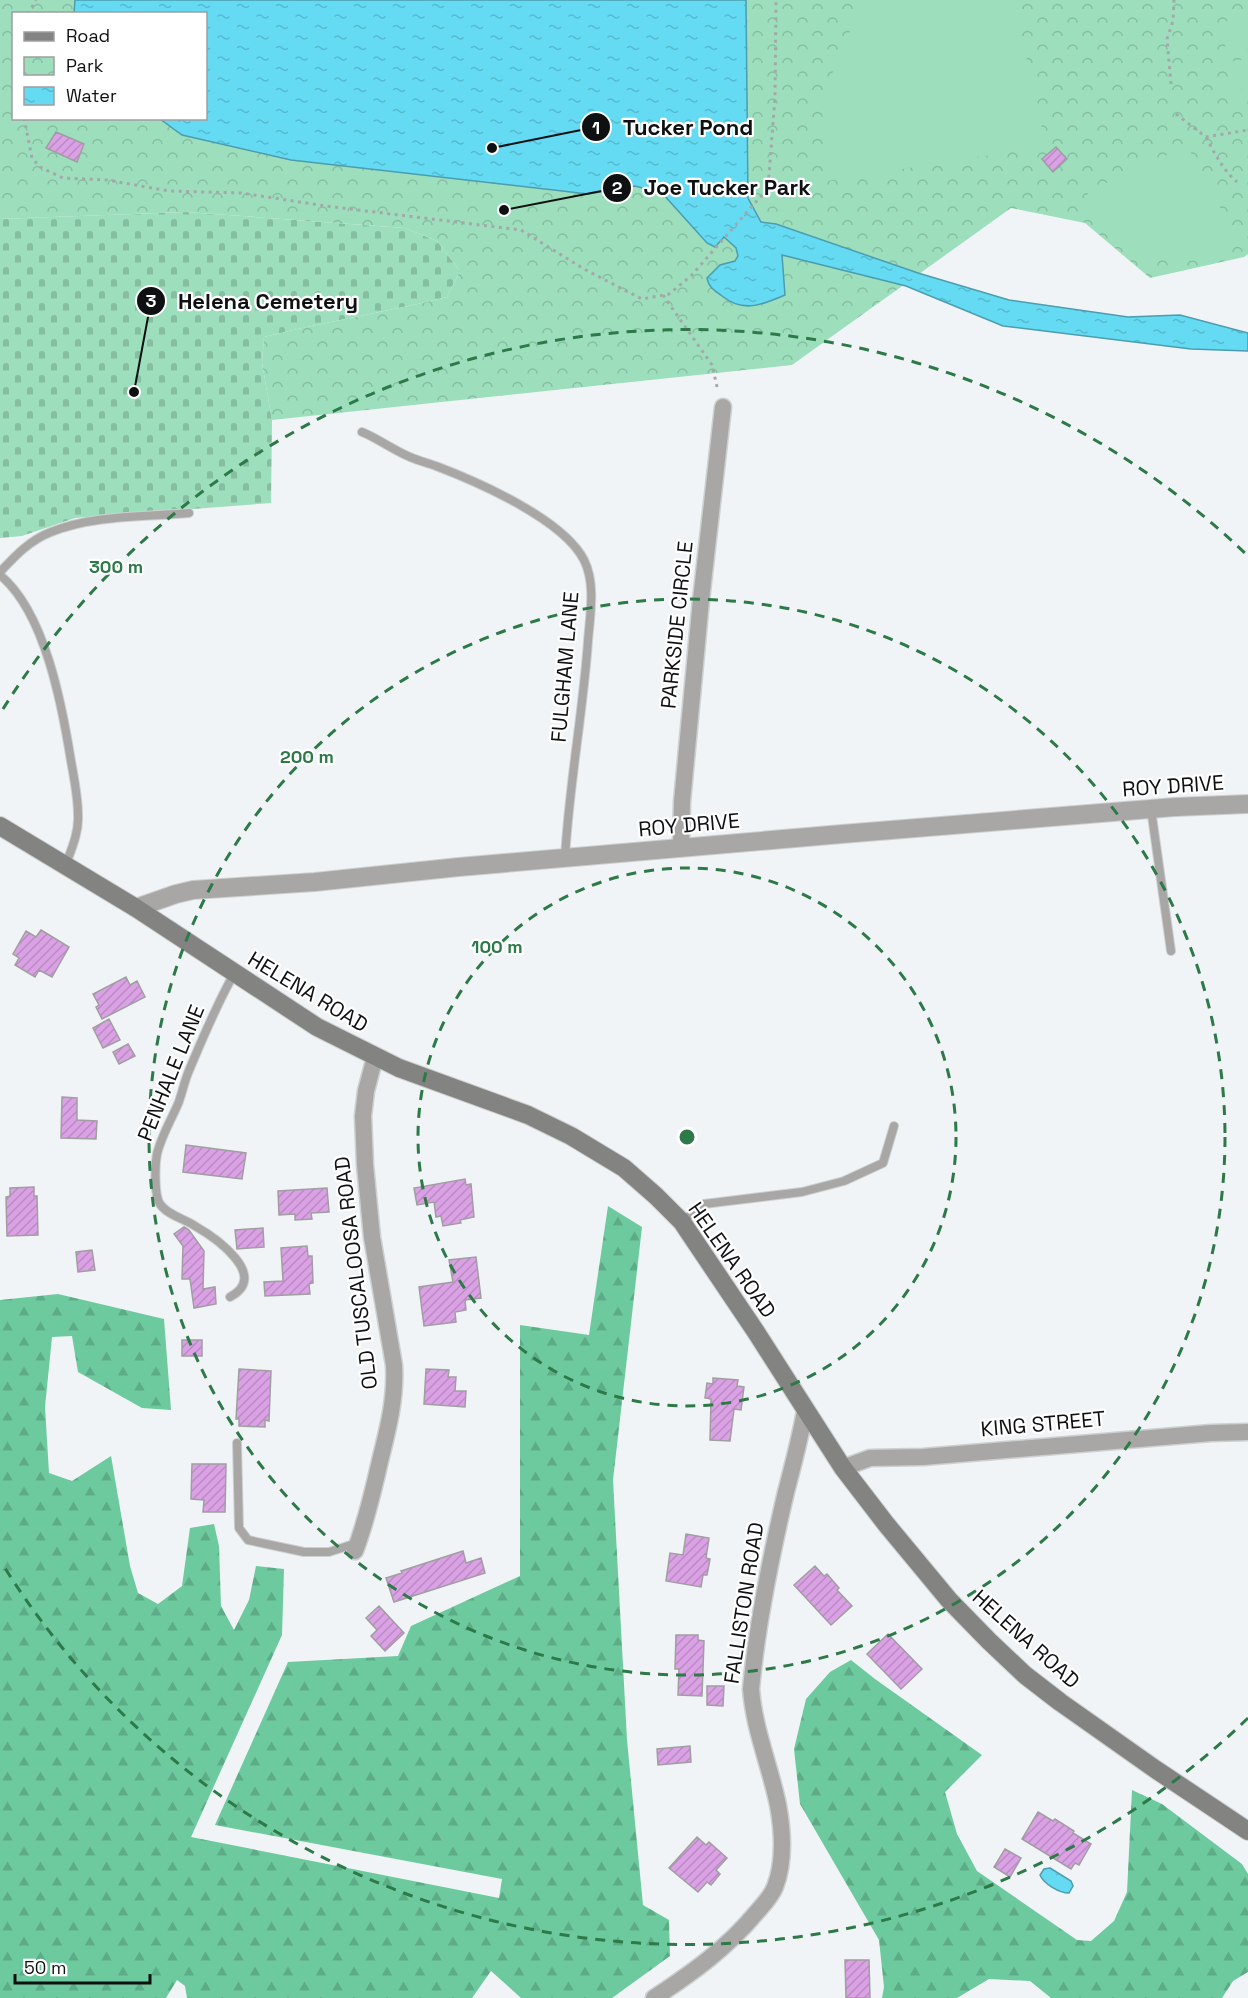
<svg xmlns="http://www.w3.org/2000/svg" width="1248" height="1998" viewBox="0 0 1248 1998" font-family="'Space Grotesk',sans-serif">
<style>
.forest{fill:url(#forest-firs)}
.cemetery{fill:url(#cemetery-stones)}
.park{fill:url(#park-crowns);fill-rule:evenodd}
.garden{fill:#9ddfbd}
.water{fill:url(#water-ripples);stroke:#4b9daf;stroke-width:1.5}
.building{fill:url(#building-hatch);stroke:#a09ea1;stroke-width:1.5}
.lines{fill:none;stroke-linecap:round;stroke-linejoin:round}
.service-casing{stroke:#ccd0d1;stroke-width:10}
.minor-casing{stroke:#ccd0d1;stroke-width:19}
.tertiary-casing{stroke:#ccd0d1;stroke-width:20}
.secondary-casing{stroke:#ccd0d1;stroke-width:20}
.path{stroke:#a5a8a9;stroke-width:3;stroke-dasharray:3 4.5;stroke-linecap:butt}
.service{stroke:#a8a7a6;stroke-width:8}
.minor{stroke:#a8a7a6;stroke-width:16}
.tertiary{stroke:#a8a7a6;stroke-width:18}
.secondary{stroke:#838381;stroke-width:18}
.ring{fill:none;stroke:#2d7948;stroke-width:3;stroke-dasharray:10 8}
.labels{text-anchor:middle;stroke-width:4.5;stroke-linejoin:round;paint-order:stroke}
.street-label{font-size:21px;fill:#0f1011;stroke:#fff}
.centre{fill:#2d7948;stroke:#fff;stroke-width:3}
.ring-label{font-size:18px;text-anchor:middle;font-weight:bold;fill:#2d7948;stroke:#fff;stroke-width:4.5;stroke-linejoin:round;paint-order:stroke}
.leader{fill:none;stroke:#0f1011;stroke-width:2}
.callout-dot{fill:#0f1011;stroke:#fff;stroke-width:2}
.mark-label{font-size:18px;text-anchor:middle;font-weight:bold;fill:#fff}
.callout-label{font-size:22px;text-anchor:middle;font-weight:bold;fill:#0f1011;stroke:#fff;stroke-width:4.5;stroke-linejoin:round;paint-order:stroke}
</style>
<defs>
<pattern id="forest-firs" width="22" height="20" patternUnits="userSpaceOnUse" patternTransform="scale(1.5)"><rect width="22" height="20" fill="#6dca9e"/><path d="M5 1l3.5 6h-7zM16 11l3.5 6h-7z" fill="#5dac87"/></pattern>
<pattern id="cemetery-stones" width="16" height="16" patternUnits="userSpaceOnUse" patternTransform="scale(1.5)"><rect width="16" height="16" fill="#9ddfbd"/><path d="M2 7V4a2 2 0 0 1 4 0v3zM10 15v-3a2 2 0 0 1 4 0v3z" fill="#86bea1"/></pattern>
<pattern id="park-crowns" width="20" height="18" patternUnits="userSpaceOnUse" patternTransform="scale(1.5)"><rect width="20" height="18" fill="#9ddfbd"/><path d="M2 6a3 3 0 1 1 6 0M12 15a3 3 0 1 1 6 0" fill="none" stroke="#86bea1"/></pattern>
<pattern id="water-ripples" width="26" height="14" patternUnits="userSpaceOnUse" patternTransform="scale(1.5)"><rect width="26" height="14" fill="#65daf3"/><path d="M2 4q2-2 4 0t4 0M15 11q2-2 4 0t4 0" fill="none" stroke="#56bacf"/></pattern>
<pattern id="building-hatch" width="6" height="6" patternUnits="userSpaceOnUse" patternTransform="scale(1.5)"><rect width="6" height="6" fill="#daa2e4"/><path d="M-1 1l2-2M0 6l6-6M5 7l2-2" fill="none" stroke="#ba8ac3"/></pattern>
</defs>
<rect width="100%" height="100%" fill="#f0f4f6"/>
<!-- forest -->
<path class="forest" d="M608,1206L642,1227L613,1480L627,1740L643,1905L669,1920L670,1956L612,1998H521L491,1971L472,1998H187L185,1986L177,1980L166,1998H0V1300L58,1294L164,1319L171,1410L142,1408L78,1372L72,1336L52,1337L45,1407L49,1473L72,1481L111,1456L130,1566L138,1593L158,1604L182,1586L190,1528L214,1524L219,1546L221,1606L234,1630L249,1600L256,1566L284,1569L282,1635L191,1837L499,1898L502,1879L215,1825L288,1662L398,1656L411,1626L520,1576V1325L589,1335Z
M851,1660L875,1679L982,1755L945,1792L957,1834L977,1871L1077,1940L1091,1941L1114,1921L1127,1892L1132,1790L1162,1804L1242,1864L1248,1874V1972L1233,1981L1222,1998H1051L1030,1981L989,1979L957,1998H882L884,1987L879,1940L800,1804L794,1749L806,1699L830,1672Z"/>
<!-- cemetery -->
<path class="cemetery" d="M186,212L405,228L437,241L460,271L447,297C386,312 324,322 264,337L262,363L272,420L271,503L75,518L22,536L0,538V219Z"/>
<!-- park -->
<path class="park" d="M0,0H1248V254L1244,257L1150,278L1085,223L1011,208L792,365L272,420L262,363L264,337C324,322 386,312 447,297L460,271L437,241L405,228L186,212L0,219ZM14,14H206V118H14Z"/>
<!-- garden -->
<path class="garden" d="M874,0H1013L1028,64L1039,82L1034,85L1044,139L1034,148L827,181C817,117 828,48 874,0Z
M1248,19V49L1226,52L1222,22Z
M1248,59V89L1230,91L1227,62Z
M1181,149L1191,153L1239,244C1225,250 1211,257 1195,260C1144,269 1105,236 1087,192Z"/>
<!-- water -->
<path class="water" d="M75,0H746L748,198L761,222L776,224L918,273L1009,300L1128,317L1180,315L1248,333V351L1191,349L1003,326L906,286L782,255L785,295C762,305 743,313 722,296C714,290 709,288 707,278L720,265L735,261L738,256L736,248L724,237L715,247L707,243L662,193L635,186L588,194L291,160L182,135L160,119L206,118V14L74,13Z
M1050,1868L1071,1881L1073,1886L1069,1893C1059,1893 1044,1884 1040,1875L1044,1869Z"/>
<!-- building -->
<path class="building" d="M56,132L84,144L77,162L46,148Z
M1056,147L1067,159L1053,172L1042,159Z
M41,930L69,947L52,977L39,970L35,977L15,965L19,958L13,954L26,931L36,937Z
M126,977L130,985L137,981L145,997L102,1019L96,1007L99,1005L93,994Z
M109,1019L120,1040L103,1048L93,1028Z
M128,1044L135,1056L119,1064L113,1052Z
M62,1097L77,1098V1120L97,1121L96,1139L61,1138Z
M186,1145L246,1153L242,1179L183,1172Z
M465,1179L466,1185L471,1184L474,1217L460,1220L461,1223L443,1226L441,1216L436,1217L434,1202L417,1205L414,1188Z
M34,1187V1196H37L38,1235L7,1236L6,1197L10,1196V1188Z
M327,1188L329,1212L311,1213L312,1219L295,1220V1214L279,1215L278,1191Z
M184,1227L189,1230L204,1251L203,1289L215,1287L216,1304L194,1308L190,1279H182L183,1246L174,1234Z
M263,1228L264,1247L237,1249L235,1230Z
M307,1246L308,1256H312L313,1283L309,1284L310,1294L265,1296L264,1282L283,1281L281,1248Z
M92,1250L95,1270L78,1272L76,1252Z
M476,1257L481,1298L465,1300L466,1310L455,1312L456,1322L424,1326L419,1287L453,1282L449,1260Z
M182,1340H202V1356H182Z
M239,1369L271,1371L269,1421L265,1420V1427L239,1426V1419H236Z
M426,1369L449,1370L448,1377H456L455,1391H466L465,1407L424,1404Z
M713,1378L738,1380L737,1386L744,1387L741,1410L734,1409L730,1441L710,1440L711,1399L705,1398L707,1383L713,1384Z
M192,1464H226L225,1512H203L204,1500L191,1499Z
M686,1534L709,1538L706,1558L710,1559L707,1575H703L701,1587L666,1581L670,1553L683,1555Z
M463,1551L466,1563L481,1558L485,1573L394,1602L386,1578L402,1573L401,1571Z
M815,1566L824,1576L827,1574L839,1588L837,1590L852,1606L831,1625L794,1585Z
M379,1606L404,1633L385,1651L371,1636L377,1630L366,1618Z
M888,1634L922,1669L901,1689L867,1654Z
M676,1635H698V1640L704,1641L702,1696L678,1695L679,1669H675Z
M707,1686H724L723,1706L707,1705Z
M690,1746L691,1762L658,1765L657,1749Z
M1038,1812L1053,1821L1055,1819L1074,1831L1073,1833L1091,1844L1079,1865L1075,1863L1071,1869L1022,1839Z
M697,1837L706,1845L709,1842L727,1858L716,1870L720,1874L711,1885L707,1882L698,1892L669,1868Z
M1005,1849L1021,1858L1010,1877L994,1867Z
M845,1960H869L870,1998H846Z"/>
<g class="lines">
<!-- service casing -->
<g class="service-casing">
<path id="service" d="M362,432C379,439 393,450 410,457C419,461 428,463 436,466C478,482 563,519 584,560C596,584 590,615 588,641C583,713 569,785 565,858
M0,572C15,556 30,540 51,532C93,515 144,517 189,513
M0,575C45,612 62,705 71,761C74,778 78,797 78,815C79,832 72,848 66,864
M1151,809L1171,951
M682,1222L704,1204L802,1192L844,1181L883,1163L894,1126
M230,1297C270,1276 216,1238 195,1226C185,1219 167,1215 160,1204C154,1195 155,1165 157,1154C161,1137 171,1120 178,1104C182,1094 184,1083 188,1073C202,1040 216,1005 234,974
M237,1443L239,1528L248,1540L304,1552H329L357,1543"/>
</g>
<!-- minor casing -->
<g class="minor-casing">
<path id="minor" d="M681,848L682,802L701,600L723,407
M843,1468L870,1458L923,1457L1211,1433L1248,1432
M355,1551C366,1522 373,1492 380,1461C388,1429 396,1398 394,1365L372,1237L365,1165L363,1116L366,1091L375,1057
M654,1998C692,1973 727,1948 756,1913C763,1905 771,1897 775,1887C785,1861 783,1832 778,1805C770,1766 754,1729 751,1689C757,1623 771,1556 786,1492C793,1465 800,1439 805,1411"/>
</g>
<!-- tertiary casing -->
<g class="tertiary-casing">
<path id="tertiary" d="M136,908L176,894L193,890L315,882L459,867L842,834L1175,807L1248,804"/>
</g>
<!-- secondary casing -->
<g class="secondary-casing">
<path id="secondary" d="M0,826L136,908L317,1027L399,1068L528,1115L571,1136L624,1168L656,1196L682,1222L756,1332L843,1468L886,1524L949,1600L989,1641L1025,1675L1060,1702L1155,1769L1248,1831"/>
</g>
<!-- path -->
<path class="path" d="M28,14L36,0
M1171,84L1167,39L1173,21L1174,0
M1176,114L1206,137L1248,130
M24,118L32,158L40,167L63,178L107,180L169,191L241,193L326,206L521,230L584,269L642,299L669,294L691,276L768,188L775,97L776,0
M1206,137C1215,154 1223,170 1237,182
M663,295L712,365L718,391"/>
<!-- service -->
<use href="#service" class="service"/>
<!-- minor -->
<use href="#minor" class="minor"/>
<!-- tertiary -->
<use href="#tertiary" class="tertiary"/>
<!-- secondary -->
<use href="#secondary" class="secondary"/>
</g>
<!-- distance rings -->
<g class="ring">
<circle cx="687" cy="1137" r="269"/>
<circle cx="687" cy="1137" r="538"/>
<path d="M1248 1718A807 807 0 0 1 3 1565M3 709A807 807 0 0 1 1248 556"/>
</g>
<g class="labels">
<!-- street labels -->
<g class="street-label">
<text transform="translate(677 625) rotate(-84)" y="7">PARKSIDE CIRCLE</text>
<text transform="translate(565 667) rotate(-85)" y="7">FULGHAM LANE</text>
<text transform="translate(1173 786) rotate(-4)" y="7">ROY DRIVE</text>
<text transform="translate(689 825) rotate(-5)" y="7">ROY DRIVE</text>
<text transform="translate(308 992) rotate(31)" y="7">HELENA ROAD</text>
<text transform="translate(171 1073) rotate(-68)" y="7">PENHALE LANE</text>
<text transform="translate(732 1260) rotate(55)" y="7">HELENA ROAD</text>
<text transform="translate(356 1273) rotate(-97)" y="7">OLD TUSCALOOSA ROAD</text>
<text transform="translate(1043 1424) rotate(-5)" y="7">KING STREET</text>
<text transform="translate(744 1603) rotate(-81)" y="7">FALLISTON ROAD</text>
<text transform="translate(1026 1639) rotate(42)" y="7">HELENA ROAD</text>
</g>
</g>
<circle cx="687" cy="1137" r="9" class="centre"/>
<g class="ring-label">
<text x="116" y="573">300 m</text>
<text x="307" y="763">200 m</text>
<text x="497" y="953">100 m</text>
</g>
<!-- callouts -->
<path class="leader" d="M492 148L596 127M504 210L617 188M134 392L151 301"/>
<g class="callout-dot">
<circle cx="492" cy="148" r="6"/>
<circle cx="504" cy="210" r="6"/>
<circle cx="134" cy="392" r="6"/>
<circle cx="596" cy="127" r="15"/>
<circle cx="617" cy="188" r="15"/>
<circle cx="151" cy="301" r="15"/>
</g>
<g class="mark-label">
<text x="596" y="134">1</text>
<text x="617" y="194">2</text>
<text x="151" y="307">3</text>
</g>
<g class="callout-label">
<text x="688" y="135">Tucker Pond</text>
<text x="727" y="195">Joe Tucker Park</text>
<text x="268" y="309">Helena Cemetery</text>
</g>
<!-- legend -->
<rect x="12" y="12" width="195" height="108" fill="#ffffff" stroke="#9f9fa0" stroke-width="1.5"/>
<rect x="24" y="32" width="30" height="9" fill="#838381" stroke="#9f9fa0" stroke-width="1.5"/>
<text x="66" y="42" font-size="18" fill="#0f1011">Road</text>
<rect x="24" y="57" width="30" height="18" fill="url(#park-crowns)" stroke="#9f9fa0" stroke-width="1.5"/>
<text x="66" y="72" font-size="18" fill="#0f1011">Park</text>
<rect x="24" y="87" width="30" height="18" fill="url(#water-ripples)" stroke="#9f9fa0" stroke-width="1.5"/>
<text x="66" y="102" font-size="18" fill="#0f1011">Water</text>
<!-- scale -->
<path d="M15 1974v9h135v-9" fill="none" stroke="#0f1011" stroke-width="3"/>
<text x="24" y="1974" font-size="18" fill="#0f1011" stroke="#ffffff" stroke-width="4.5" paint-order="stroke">50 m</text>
</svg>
